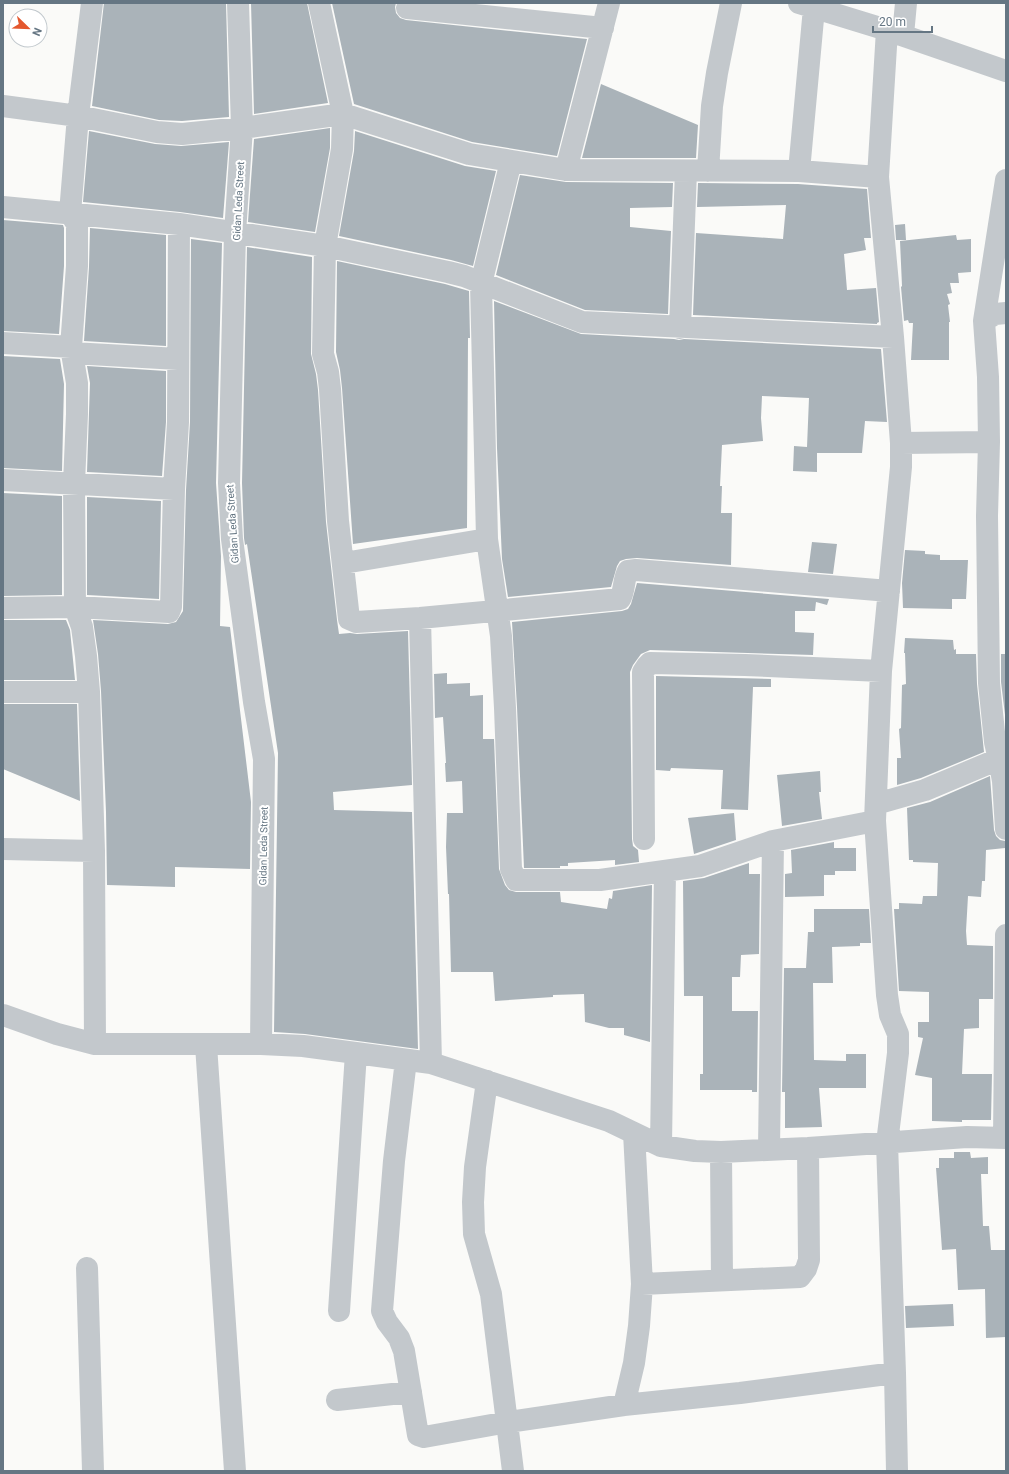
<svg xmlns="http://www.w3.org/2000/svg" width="1009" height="1474" viewBox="0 0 1009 1474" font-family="Roboto,sans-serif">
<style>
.building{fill:#aab3b9}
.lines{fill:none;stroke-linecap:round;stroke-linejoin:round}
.minor{stroke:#c3c8cc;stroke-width:22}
.labels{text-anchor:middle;stroke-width:4;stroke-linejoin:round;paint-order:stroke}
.street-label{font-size:10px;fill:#657683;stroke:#fff}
</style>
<rect width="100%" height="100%" fill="#fafaf8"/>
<!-- building -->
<path class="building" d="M104,3H226L229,117L182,121L159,120L92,106Z
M251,3H307L328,103L254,114Z
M332,3H396L395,7L396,13L400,18L406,20L587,39L557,156L472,142L354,104Z
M601,84L698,125L696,158H582Z
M330,128V148L315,232L248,222L254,139Z
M89,131L155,144L181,146L229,142L223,218L180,212L83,202Z
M355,131L465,166L496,171L473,266L451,260L339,236L354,151Z
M520,175L566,182L673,183L672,207L630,208V227L671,231L668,314L585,310L496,275Z
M698,183L798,184L867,189L871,238H864L866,250L844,254L847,290L876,288L879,322L877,323V324L693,315L696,233L783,239L786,205L697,207Z
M3,220L63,225L64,228V266L59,334L3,331Z
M905,224L906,240H896L895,225Z
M90,228L166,235V346L84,341L89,267Z
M956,235L957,240L971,239V272L958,273L959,283H950L952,293L947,294L950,304L948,305L950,322H949V360H911L913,323H909L908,320L904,321L901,287L902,286L900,241Z
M191,239L222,243L216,483L221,556L220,626L230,627L251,802L250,869L175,867V887L107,885L106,812L101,691L98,654L93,620L168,624L176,622L183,611L186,490L190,422Z
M247,247L312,257L311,354L316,374L318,390L326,522L337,620L339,634L350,633L357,634L408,631L412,785L333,792L334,810L412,812L418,1049L305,1034L274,1032L278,753L247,544L245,545L244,538L242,483Z
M337,261L445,284L469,291L470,338H468L467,528L353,544L342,388L340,370L336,352Z
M494,301L581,334L674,339L679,340L684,339L881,349L887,422L865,421L862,453H817V472L793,471L794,446L807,447L809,398L762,396L761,418L763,441L722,445L720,486H722L721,513H732L731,565L637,558L626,559L620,561L617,566L611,587L508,597L502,559L497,448Z
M3,356L60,359L64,384L62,471L3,468Z
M87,366L166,371V422L162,476L87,472L90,383Z
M3,493L62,496V595L3,596Z
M87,497L161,501L159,599L87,595Z
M812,542L837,544L833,574L808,572Z
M905,550L925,551V554L940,555V560H968L966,599H952V609L903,608L902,583Z
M637,583L829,599L827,605L816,602L815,611H795V632L814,633L813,655L650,650L641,654L633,665L630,672L632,839L633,846L638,850L639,862L615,865V860L568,863V866H560V868H524L517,707L512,622L622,611L628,609L631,604Z
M3,620H66L70,630L75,680H3Z
M905,638L953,640L954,650L956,649V654H976L977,684L984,752L921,778L897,785V758H901L899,729L901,728L902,685L906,684L905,653H904Z
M1001,654H1006V723L1001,682Z
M447,673V684L470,683V696L483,695V739H494L499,869L505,885L509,890L516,892H560L561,902L607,909L609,898L612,899L613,891L652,885L650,1042L624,1035V1028H609L585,1022L584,994L553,995V997L495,1001L493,972H451L449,894H448L446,847L447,813H463L462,781L446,782L445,763H446L443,717L435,718L434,674Z
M656,676L771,679V687H753L748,810L721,809L723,770L671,768L670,771L656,770Z
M3,704H77L80,801L3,769Z
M820,771L821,792H819L822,819L782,826L777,775Z
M990,776L994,830L996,836L1000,840L1005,841V848L986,850L985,881H982L981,897L968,896L966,931L967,945L993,946V999H979V1028L964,1029L962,1074H992L991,1120H962V1122L932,1121V1078L915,1075L923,1038L918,1037V1022H929V992L899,991L894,909H899V903L922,904L923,896H937L938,863L913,862V860H909L907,808L930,802Z
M734,813L736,840L694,854L688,818Z
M834,842V848H856V871H835V875H824V896L785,897V874L792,873L791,850Z
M749,863V874H760L759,954L741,955L740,977H732V1011H758L757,1092H752V1090H700V1074H703V996H684L683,881L704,878Z
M814,909H869L871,943H860V946L832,947L833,983H813L814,1060L846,1061V1054H866V1088H819L822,1127L785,1128V1092H782L784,968H806L808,932H814Z
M954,1152H970L971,1158L988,1157V1174H981L983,1226H989L991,1250H1006V1337L986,1338L985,1289L958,1290L956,1249L942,1250L936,1168H939V1158H954Z
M953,1304L954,1326L906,1328L905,1306Z"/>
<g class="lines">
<!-- minor -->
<path class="minor" d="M92,3L78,116L70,213L77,224V266L71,347L77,383V414L74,483L75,607L82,627L86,656L89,692L94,851L95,1044
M238,3L242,128L235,233L229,483L232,539L254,702L264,759L261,1044
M319,3L343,114L342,149L325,246L323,354L328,372L330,389L338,521L349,619L356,622L420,618L620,599C625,590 623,580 628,571L636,570L889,591
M799,3L887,30L1006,71
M407,8L603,28
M887,30L878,177L893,337L901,443V467L881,671L875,821L887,995L890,1015L898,1034V1053L887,1143L895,1373L897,1471
M903,35L906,3
M3,106L78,116L157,132L182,134L242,128L343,114L469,154L566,170L799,171L878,177
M511,161L481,284L487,539L501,636L505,708L511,869L516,880H600L700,866L773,841L875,821
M566,170L609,3
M708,171L712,106L717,73L731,3
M799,171L814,8
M1006,180L984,321L988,377L989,442L987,516L989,683L995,742L1000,764L1003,781L1006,829
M3,207L179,224L325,246L448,272L464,276L582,322L893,337
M984,321L995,314L1006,313
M680,328L686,171
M3,343L71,347
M72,353L178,359
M901,443L989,442
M3,480L174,489
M344,563L487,539
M3,608L75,607L169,612L171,607L174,489L178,422L179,224
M420,618L431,1063
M3,692H89
M876,804L925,790L1006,756
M644,839L643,672L647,666L650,663L745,665L881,671
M3,849L94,851
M3,1015L57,1034L95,1044H261L303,1046L431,1063L609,1121L661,1146L695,1151L721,1152L808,1148L967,1137L1006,1138
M206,1045L235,1471
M406,1060L394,1161L382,1311L387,1322L399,1338L404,1351L418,1435L424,1437L508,1422L624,1405L740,1393L895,1373
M487,1081L475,1167L473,1202L474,1234L491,1294L513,1471
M1004,1138L1006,935
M661,1146L665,871
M769,1150L773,841
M721,1152L722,1280
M87,1268L93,1471
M642,1284L800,1277L806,1269L809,1260L808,1148
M339,1311L356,1053
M337,1400L411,1392
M624,1405L634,1363L639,1326L642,1284L634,1133"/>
</g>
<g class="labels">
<!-- street labels -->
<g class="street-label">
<text transform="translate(238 201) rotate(-87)" y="4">Gidan Leda Street</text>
<text transform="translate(232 524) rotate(-94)" y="4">Gidan Leda Street</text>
<text transform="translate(263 846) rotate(-89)" y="4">Gidan Leda Street</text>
</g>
</g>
<!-- border -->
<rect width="1009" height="1474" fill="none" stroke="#657683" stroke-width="8"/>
<!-- north arrow -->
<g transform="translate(28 28) rotate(113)"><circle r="19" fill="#ffffff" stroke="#c1c8cd"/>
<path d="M0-3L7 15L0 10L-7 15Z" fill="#e4572e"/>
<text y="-6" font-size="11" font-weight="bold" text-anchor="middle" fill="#657683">N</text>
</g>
<!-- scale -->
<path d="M873 26v6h59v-6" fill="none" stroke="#657683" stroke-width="2"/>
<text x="879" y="26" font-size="12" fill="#657683" stroke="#ffffff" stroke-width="3" paint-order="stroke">20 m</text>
</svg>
